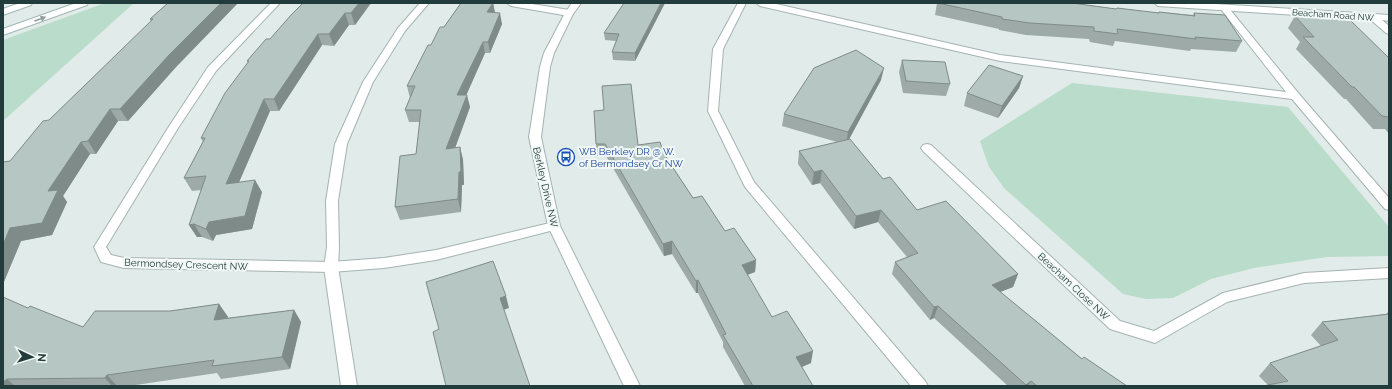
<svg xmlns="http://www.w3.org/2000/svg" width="1392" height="389" viewBox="0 0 1392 389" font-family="Raleway,sans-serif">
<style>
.green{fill:#badcca}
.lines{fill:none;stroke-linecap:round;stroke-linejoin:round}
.service-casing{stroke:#a4b3b1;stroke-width:2}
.minor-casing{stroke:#a4b3b1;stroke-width:2}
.tertiary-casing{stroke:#a4b3b1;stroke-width:2}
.secondary-casing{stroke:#9fb7b3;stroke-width:2}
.service{fill:#fff;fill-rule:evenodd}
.minor{fill:#fff;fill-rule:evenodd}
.tertiary{fill:#fff;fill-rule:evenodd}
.secondary{fill:#fff;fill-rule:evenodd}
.wall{fill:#9daaa7}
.shaded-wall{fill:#7f8b88}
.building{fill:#b6c6c2;stroke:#7f8b88}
.oneway{fill:#909e9c}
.labels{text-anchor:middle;stroke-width:4;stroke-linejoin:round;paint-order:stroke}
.far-street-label{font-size:9px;fill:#213c3a;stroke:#f1f8f6}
.transit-label{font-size:10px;fill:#164399;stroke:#f1f8f6;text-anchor:start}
.street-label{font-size:10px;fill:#213c3a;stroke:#f1f8f6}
</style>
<rect width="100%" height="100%" fill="#e1ebe9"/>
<!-- green -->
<path class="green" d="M105,3H134L3,121V40Z
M1072,83L1288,107L1389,227V256L1327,257L1254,268L1211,279L1173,298L1146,299L1123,294L1004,188L989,167L980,141Z"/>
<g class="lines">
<!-- service casing -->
<g class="service-casing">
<path id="service" d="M420,3H429L405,31L373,82L347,144L338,201L339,247L338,267L357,386H341L324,267L327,247L326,201L335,144L363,82L398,28Z
M738,3H746L723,49L718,111L754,182L925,381L928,386H911L745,187L708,111L713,49Z
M756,3H772L1000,55L1286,92L1220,8L1221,6H1227L1299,94L1389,198V210L1385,209L1292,99L1000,61L760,6Z"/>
</g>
<!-- minor casing -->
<g class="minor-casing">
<path id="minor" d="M271,3H280L216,71L178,128L106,247L111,255L124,258L331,262L384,258L436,250L554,222L558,223L560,226L558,229L436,260L384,268L331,272L124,268L101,262L94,247L168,128L208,67Z
M507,3H526L569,10L573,13L569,16L511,6Z
M1154,3H1199L1389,15V21L1382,20L1389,26V34L1386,33L1371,20L1158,6Z
M927,144L931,145L1120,321L1154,331L1223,293L1304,273L1389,268V278L1304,283L1227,302L1155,343L1110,329L923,151L921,148L923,145Z"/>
</g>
<!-- tertiary casing -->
<g class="tertiary-casing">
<path id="tertiary" d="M572,3H581L573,14L554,53L550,67L541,137L560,226L640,386H624L548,226L529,137L540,67L544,53L565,13Z"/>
</g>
<!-- secondary casing -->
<g class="secondary-casing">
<path id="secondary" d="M20,3H32L31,5L3,15V9Z
M76,3H88L87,5L3,35V29Z"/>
</g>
<!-- service -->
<use href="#service" class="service"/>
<!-- minor -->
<use href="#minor" class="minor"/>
<!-- tertiary -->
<use href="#tertiary" class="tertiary"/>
<!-- secondary -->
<use href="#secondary" class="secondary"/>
</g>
<!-- wall -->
<path class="wall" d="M168,3H238L176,67L128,121H118L96,154H90L63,196L67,202L52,235L21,241L3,284V162L10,161L49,120L151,22L150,19Z
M371,3L355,25H349L334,46L322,45L279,111H270L239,182L262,192L252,229L216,235L213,241L202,237H197L189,225L201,190L192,191L184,178L203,142L201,138L248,63L247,61L270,39Z
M461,3H493L495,12L502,24L490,53H485L466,95L470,107L455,148L460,147L463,160L464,185H462L461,212L400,220L395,207L416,154L420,122H409L405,110L410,98L407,86L431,45Z
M665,3L635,61L613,60L612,52L616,41L605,40L604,33Z
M937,3H1072L1116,9L1117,8L1158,13L1159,12L1193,15L1194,13L1242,41L1236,52L1191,49L1190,51L1115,41L1113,46L1090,42L1089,39L1026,35L999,30V29L935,15Z
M1295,16L1389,58V134L1385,129H1373L1346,99H1344L1296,49L1300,42L1288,28Z
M902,60L950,84L946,96L903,93L899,72Z
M1023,76L1019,88L998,118L964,106L967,93Z
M881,80L849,139L883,179L917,210L1018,274L1013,287L1000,292L1082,359L1127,386H1008L934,318L930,320L892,274L895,262L907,257L878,222L854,229L820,183L812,185L798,164L799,151L837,142L782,126L784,114Z
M594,111L638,145L664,154L693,198L725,231L756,260L755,272L747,275L772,317L811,363L802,367L813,386H745L723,347V342L698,293H696L672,254L664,256L606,156H597L596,144Z
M219,304L228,317L227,318L294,310L301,322L290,369L221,379L217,373L129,386H3L28,308L83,327L170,311Z
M1389,311V386L1268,385L1259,376L1270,363L1321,346L1311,335L1322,322L1386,314Z"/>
<!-- shaded-wall -->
<path class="shaded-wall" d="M221,3H238L176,67L128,121L120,109L169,55Z
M359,3H371L355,25L351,13Z
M493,3L495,14L487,12Z
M661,3H665L635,61V53Z
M345,13L349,25L334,46L329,34Z
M500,13L502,24L490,53L488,42Z
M318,34L322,45L279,111L274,99Z
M483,42L485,53L461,107L457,95Z
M884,68L881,80L846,145L848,132Z
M1023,76L1019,88L998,118L1002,106Z
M467,95L470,107L450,162L446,149Z
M264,99L270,111L233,196L226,184Z
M110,109L118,121L96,154L88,141Z
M81,142L90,154L63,196L67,202L52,235L21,241L3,284V245L10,228L48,191Z
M460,147L463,160L464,185H462L461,212L458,199Z
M822,170L820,183L812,185L814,172Z
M255,180L262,192L252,229L216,235L213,241L206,229L209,222Z
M881,210L878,222L854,229L856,216Z
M194,224L202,237H197L189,225Z
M672,241V254L664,256L663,244Z
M756,260L755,272L741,277L742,265Z
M1018,274L1013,287L987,297L992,285Z
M698,280V293H696V281Z
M506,296L509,308L503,310L500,298Z
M219,304L228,317L222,333L214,320Z
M938,306L934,318L930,320L934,307Z
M294,310L301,322L290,369L282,357Z
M813,351L811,363L794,370L796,357Z
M107,375L117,386H112L105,378Z
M7,379L15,386H3V382Z
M1031,381L1028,386H1025L1026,385Z"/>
<!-- building -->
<path class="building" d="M168,3H221L169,55L120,109H110L88,141L81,142L48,191L58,190L42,223L10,228L3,245V162L10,161L43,121L49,120L153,19H150Z
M303,3H359L351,13H345L329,34H318L274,99H264L226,184L255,180L245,216L209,222L206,229L194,224L189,225L206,176L184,178L205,138H201L225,93L249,61H247L266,39H270L291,15Z
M461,3H493L487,12L500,13L488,42H483L457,95H467L446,149L460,147L461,172H459L458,199L395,207L400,156L416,154L421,110H405L415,86H407L428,45H431L440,27H444Z
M624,3H661L635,53L612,52L619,34L604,33Z
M938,3H1072L1116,9L1117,8L1159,13V12L1195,16L1194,13L1225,15L1242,41L1195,37L1196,39L1117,29L1118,34L1094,31V27L1030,23L1002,19V17Z
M1295,16L1349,19L1389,58V117L1382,116L1354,87H1352L1303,37H1314Z
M856,50L884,68L848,132L784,114L814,68Z
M902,60L945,62L950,84L906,81Z
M989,65L1023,76L1002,106L967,93Z
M631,84L638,145L660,142L664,154L693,198L702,196L725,231L734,228L756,260L742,265L772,317L787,311L813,351L796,357L813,386H753L723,335L726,334L698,280L696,281L672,241L663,244L605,144H596L594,111L604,110L602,86Z
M850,139L883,179L890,177L917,210L946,201L1018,274L992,285L1082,359L1084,357L1127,386H1037L1031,381L1026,385L938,306L934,307L895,262L918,253L881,210L856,216L822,170L814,172L799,151Z
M493,261L506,296L500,298L530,386H446L433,332L439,329L426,282Z
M3,297L28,308L30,306L83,327L95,311H170L219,304L214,320L294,310L282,357L212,366L214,360L107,375L105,378L7,379L3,382Z
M1389,314V386H1263L1288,381L1270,363L1338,340L1322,322Z"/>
<!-- one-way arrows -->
<defs><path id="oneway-solid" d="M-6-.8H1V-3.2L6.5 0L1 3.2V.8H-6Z"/></defs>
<use class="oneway" href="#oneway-solid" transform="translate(40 19) rotate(-20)"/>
<!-- icons -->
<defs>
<g id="bus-ring" transform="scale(0.9)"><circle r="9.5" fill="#f1f8f6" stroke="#1a4fb4" stroke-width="1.5"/><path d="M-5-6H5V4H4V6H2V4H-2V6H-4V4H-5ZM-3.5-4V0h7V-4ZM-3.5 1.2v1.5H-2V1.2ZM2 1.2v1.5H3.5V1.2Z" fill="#1a4fb4"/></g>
</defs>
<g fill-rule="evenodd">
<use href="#bus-ring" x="566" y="157"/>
</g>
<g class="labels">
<!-- far-street labels -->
<g class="far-street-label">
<text transform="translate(1333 15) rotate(4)" y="3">Beacham Road NW</text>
</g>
<!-- transit labels -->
<g class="transit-label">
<text x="579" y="155">WB Berkley DR @ W.<tspan x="579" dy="12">of Bermondsey Cr NW</tspan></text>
</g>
<!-- street labels -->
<g class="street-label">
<text transform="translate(546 187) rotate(77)" y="4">Berkley Drive NW</text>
<text transform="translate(186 264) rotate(2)" y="4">Bermondsey Crescent NW</text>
<text transform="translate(1074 286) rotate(43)" y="4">Beacham Close NW</text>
</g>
</g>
<!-- border -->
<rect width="1392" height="389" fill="none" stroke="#213c3a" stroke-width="8"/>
<!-- north arrow -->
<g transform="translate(32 357) rotate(94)" stroke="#f1f8f6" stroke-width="3" paint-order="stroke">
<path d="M0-3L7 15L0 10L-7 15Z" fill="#213c3a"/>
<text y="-6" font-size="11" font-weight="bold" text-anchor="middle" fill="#213c3a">N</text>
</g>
</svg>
